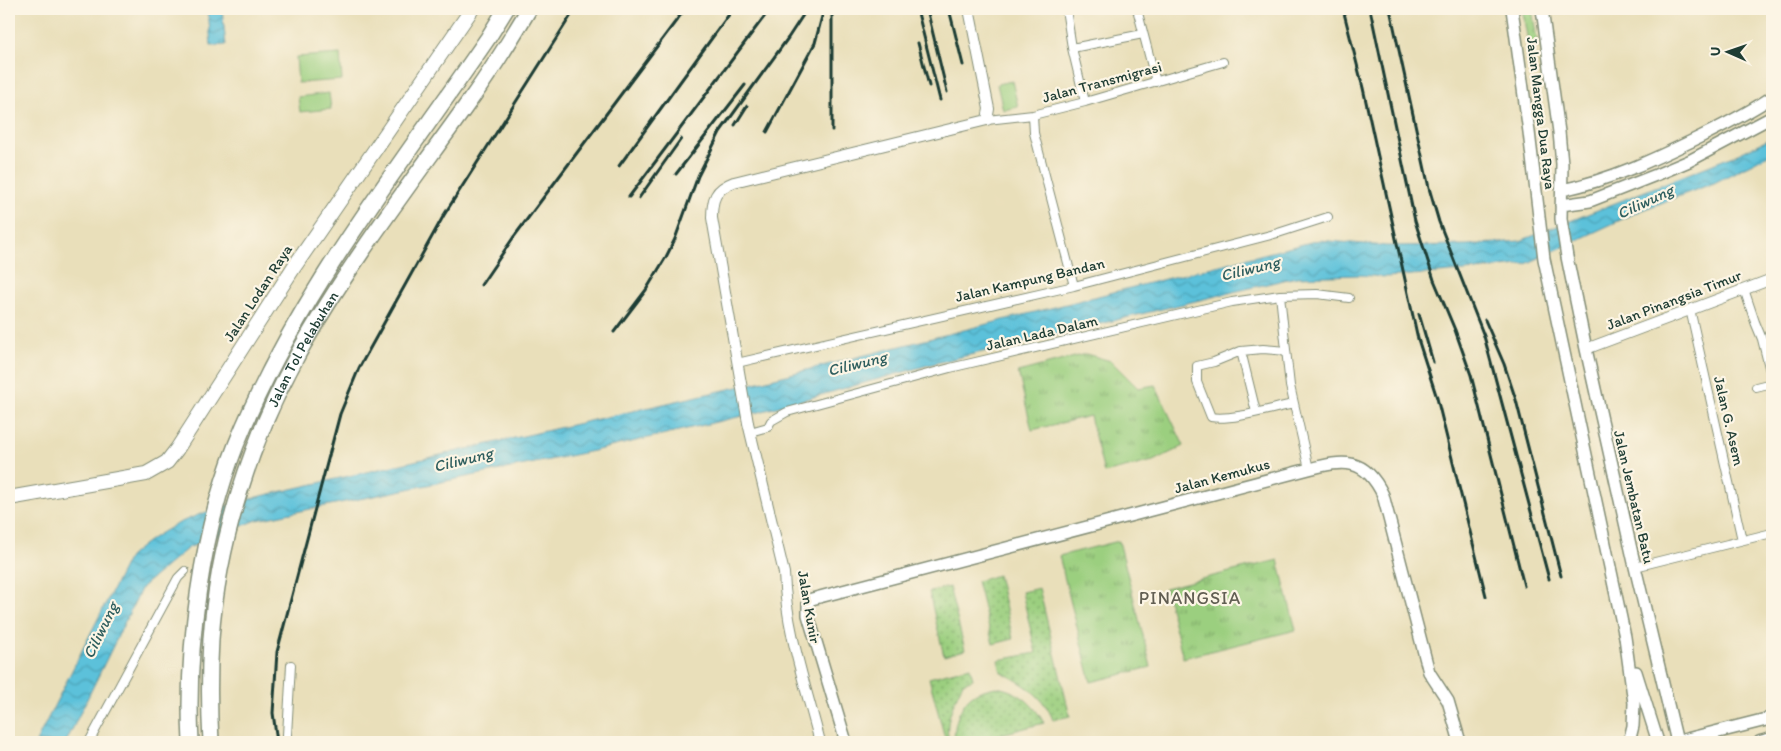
<svg xmlns="http://www.w3.org/2000/svg" width="1781" height="751" viewBox="0 0 1781 751" font-family="Itim,sans-serif">
<style>
.grass{fill:url(#grass-tufts);stroke:#5d865a}
.garden{fill:url(#garden-dots);stroke:#5d865a}
.pitch{fill:#9bcf7f;stroke:#5d865a}
.water{fill:url(#water-waves);stroke:#3e7f87}
.lines{fill:none;stroke-linecap:round;stroke-linejoin:round}
.minor-casing{stroke:#848e77;stroke-width:10}
.tertiary-casing{stroke:#848e77;stroke-width:12}
.secondary-casing{stroke:#848e77;stroke-width:14}
.primary-casing{stroke:#848e77;stroke-width:15}
.trunk-casing{stroke:#848e77;stroke-width:16}
.motorway-casing{stroke:#848e77;stroke-width:18}
.minor{stroke:#fff;stroke-width:8}
.tertiary{stroke:#fff;stroke-width:10}
.secondary{stroke:#fff;stroke-width:11}
.primary{stroke:#fff;stroke-width:12}
.trunk{stroke:#fff;stroke-width:14}
.motorway{stroke:#fff;stroke-width:15}
.rail{stroke:#1f3d34;stroke-width:3}
.labels{text-anchor:middle;stroke-width:4.5;stroke-linejoin:round;paint-order:stroke}
.street-label{font-size:15px;fill:#1f3d34;stroke:#fcf5e5}
.water-label{font-size:16px;font-style:italic;fill:#2e5e5e;stroke:#fcf5e5}
.quarter-label{font-size:18px;letter-spacing:1px;fill:#615e52;stroke:#fcf5e5}
</style>
<defs>
<pattern id="grass-tufts" width="24" height="20" patternUnits="userSpaceOnUse" patternTransform="scale(1.25)"><rect width="24" height="20" fill="#9bcf7f"/><path d="M3 7l-1-3M5 7V3M7 7l1-3M15 17l-1-3M17 17v-4M19 17l1-3" fill="none" stroke="#7ea969"/></pattern>
<pattern id="garden-dots" width="8" height="8" patternUnits="userSpaceOnUse" patternTransform="scale(1.25)"><rect width="8" height="8" fill="#9bcf7f"/><path d="M2 2h.1M6 6h.1" fill="none" stroke="#7ea969" stroke-width="1.8" stroke-linecap="round"/></pattern>
<pattern id="water-waves" width="16" height="10" patternUnits="userSpaceOnUse" patternTransform="scale(1.25)"><rect width="16" height="10" fill="#5cc1da"/><path d="M0 5q4-4 8 0t8 0" fill="none" stroke="#4b9eb2"/></pattern>
</defs>
<rect width="100%" height="100%" fill="#fcf5e5"/>
<filter id="ink" filterUnits="userSpaceOnUse"><feTurbulence type="fractalNoise" baseFrequency=".02" numOctaves="2"/><feDisplacementMap in="SourceGraphic" scale="10" xChannelSelector="R" yChannelSelector="G"/><feConvolveMatrix kernelMatrix="1 2 1 2 8 2 1 2 1" color-interpolation-filters="sRGB"/></filter>
<filter id="wash" filterUnits="userSpaceOnUse"><feTurbulence type="fractalNoise" baseFrequency=".0096" numOctaves="4" result="noise"/><feDisplacementMap in="SourceGraphic" scale="20" xChannelSelector="R" yChannelSelector="G"/><feGaussianBlur stdDeviation="1.12" result="paint"/><feColorMatrix in="noise" values="0 0 0 0 0 0 0 0 0 0 0 0 0 0 0 0 0 1.4 0 .05"/><feComposite in="paint" operator="in"/></filter>
<g filter="url(#wash)">
<rect width="100%" height="100%" fill="#e9dfba"/>
<!-- grass -->
<path class="grass" d="M1522,9H1532L1538,46L1529,47Z
M1086,354L1111,361L1138,388L1155,385L1184,446L1153,461L1104,473L1090,416L1032,430L1018,372Z
M1119,541L1151,667L1091,682L1059,556Z
M1278,560L1296,630L1183,658L1165,588Z"/>
<!-- garden -->
<path class="garden" d="M998,575L1013,639L993,644L977,581Z
M949,587L965,650L944,656L929,592Z
M1039,588L1070,716L1053,720C1044,696 1023,683 1001,672L998,660L1036,653L1022,592Z
M970,667L973,679L963,683C954,702 944,721 949,742H946L929,678Z
M996,687C1019,691 1033,703 1044,723L971,742H955C952,727 960,704 973,695C980,690 988,689 996,687Z"/>
<!-- pitch -->
<path class="pitch" d="M340,54L342,80L298,83L296,57Z
M1012,81L1018,107L1003,110L997,84Z
M329,93L331,109L300,112L298,97Z"/>
<!-- water -->
<path class="water" d="M208,9H222L226,45L211,46Z
M1772,138V153L1714,183L1642,210L1526,264L1477,270L1386,277L1359,275L1296,277L936,363L759,412L593,451L257,520L188,548L142,587L66,742H36L129,557C170,520 205,512 257,497L755,383L1319,240L1386,246L1467,245L1520,241L1738,154Z"/>
</g>
<g filter="url(#ink)">
<g class="lines">
<!-- minor casing -->
<g class="minor-casing">
<path id="minor" d="M1066,9L1072,48L1085,102
M1137,9L1156,82
M1072,48L1143,34
M1033,115L1034,133L1074,286
M987,120L1033,115L1085,102L1223,62
M1744,289L1755,322L1762,339L1772,379
M1280,295L1290,386L1309,469
M1690,309L1742,540
M1241,351L1256,412
M1286,351L1263,349L1241,351L1214,362L1197,366V382L1211,417C1231,421 1273,408 1294,404
M737,363L1074,286L1278,233L1328,217
M1756,387L1772,383
M750,432L768,427L771,421L787,412L950,368L1232,302L1280,295L1317,294L1349,298
M1635,567L1772,533
M89,742L178,578L185,571
M288,742L287,735L291,665"/>
</g>
<!-- tertiary casing -->
<g class="tertiary-casing">
<path id="tertiary" d="M1586,349L1772,279
M820,742C806,687 786,630 784,573L748,423L712,218C712,199 715,189 734,182L987,120L989,109L969,9"/>
</g>
<!-- secondary casing -->
<g class="secondary-casing">
<path id="secondary" d="M1512,9L1529,132L1544,259L1625,637L1634,703L1633,726L1629,742
M1542,9L1559,132L1562,164L1561,219L1567,257L1586,349L1635,567L1677,742
M1562,190C1611,180 1657,158 1702,136C1726,124 1750,112 1772,97
M1561,205L1590,201L1656,175L1689,161L1772,117
M1636,672L1658,742
M846,742L808,615V600L1309,469C1344,460 1365,457 1383,495L1429,672L1448,701L1460,742"/>
</g>
<!-- primary casing -->
<g class="primary-casing">
<path id="primary" d="M1677,742L1772,718
M1760,742L1772,739"/>
</g>
<!-- trunk casing -->
<g class="trunk-casing">
<path id="trunk" d="M9,498L146,474L167,462L177,449L294,267L472,9"/>
</g>
<!-- motorway casing -->
<g class="motorway-casing">
<g id="motorway">
<path d="M191,742C186,647 201,534 236,445C295,297 399,168 488,38L506,9"/>
<path id="s1" d="M211,742C209,708 209,674 211,639C218,541 251,440 298,354C348,264 412,182 471,99C492,70 511,39 529,9"/>
</g>
</g>
<!-- minor -->
<use href="#minor" class="minor"/>
<!-- tertiary -->
<use href="#tertiary" class="tertiary"/>
<!-- secondary -->
<use href="#secondary" class="secondary"/>
<!-- primary -->
<use href="#primary" class="primary"/>
<!-- trunk -->
<use href="#trunk" class="trunk"/>
<!-- motorway -->
<use href="#motorway" class="motorway"/>
<!-- rail -->
<path class="rail" d="M917,9L940,100
M927,9L947,92
M949,9L963,65
M1343,9L1363,88L1418,339L1437,398L1486,596
M1370,9L1415,221L1434,280L1455,330L1471,375L1524,586
M1390,9L1429,188L1439,222L1484,336L1549,579
M918,43L929,86
M735,125L747,106
M832,130V9
M767,132L815,43L824,9
M619,166L733,9
M676,174L745,85
M629,197L770,9
M639,198L681,139
M481,285L513,238L685,9
M1419,314L1433,362
M1485,320L1504,364L1516,400L1561,576
M614,332L646,290L666,257L675,239L698,176L720,132L788,38L807,9
M277,742L273,713L277,652L340,414L359,368L444,215L575,9"/>
</g>
</g>
<g class="labels">
<!-- street labels -->
<g class="street-label">
<text transform="translate(1102 82) rotate(-15)" y="5">Jalan Transmigrasi</text>
<text transform="translate(1541 113) rotate(83)" y="5">Jalan Mangga Dua Raya</text>
<text transform="translate(1030 280) rotate(-13)" y="5">Jalan Kampung Bandan</text>
<text transform="translate(258 293) rotate(-57)" y="5">Jalan Lodan Raya</text>
<text transform="translate(1674 300) rotate(-21)" y="5">Jalan Pinangsia Timur</text>
<text transform="translate(1042 333) rotate(-13)" y="5">Jalan Lada Dalam</text>
<text dy="5" stroke="none"><textPath href="#s1" startOffset="410">Jalan Tol Pelabuhan</textPath></text>
<text transform="translate(1729 421) rotate(77)" y="5">Jalan G. Asem</text>
<text transform="translate(1222 476) rotate(-15)" y="5">Jalan Kemukus</text>
<text transform="translate(1634 497) rotate(77)" y="5">Jalan Jembatan Batu</text>
<text transform="translate(809 607) rotate(80)" y="5">Jalan Kunir</text>
</g>
<!-- water labels -->
<g class="water-label">
<text transform="translate(1645 201) rotate(-25)" y="6">Ciliwung</text>
<text transform="translate(1250 268) rotate(-14)" y="6">Ciliwung</text>
<text transform="translate(857 363) rotate(-14)" y="6">Ciliwung</text>
<text transform="translate(463 459) rotate(-14)" y="6">Ciliwung</text>
<text transform="translate(100 630) rotate(-64)" y="6">Ciliwung</text>
</g>
<!-- quarter labels -->
<g class="quarter-label">
<text x="1190" y="604">PINANGSIA</text>
</g>
</g>
<!-- margin -->
<rect width="1781" height="751" fill="none" stroke="#fcf5e5" stroke-width="30"/>
<!-- north arrow -->
<g transform="translate(1728 52) rotate(272)" stroke="#fcf5e5" stroke-width="4" paint-order="stroke">
<path d="M0-4L9 19L0 12L-9 19Z" fill="#1f3d34"/>
<text y="-8" font-size="14" font-weight="bold" text-anchor="middle" fill="#1f3d34">U</text>
</g>
</svg>
